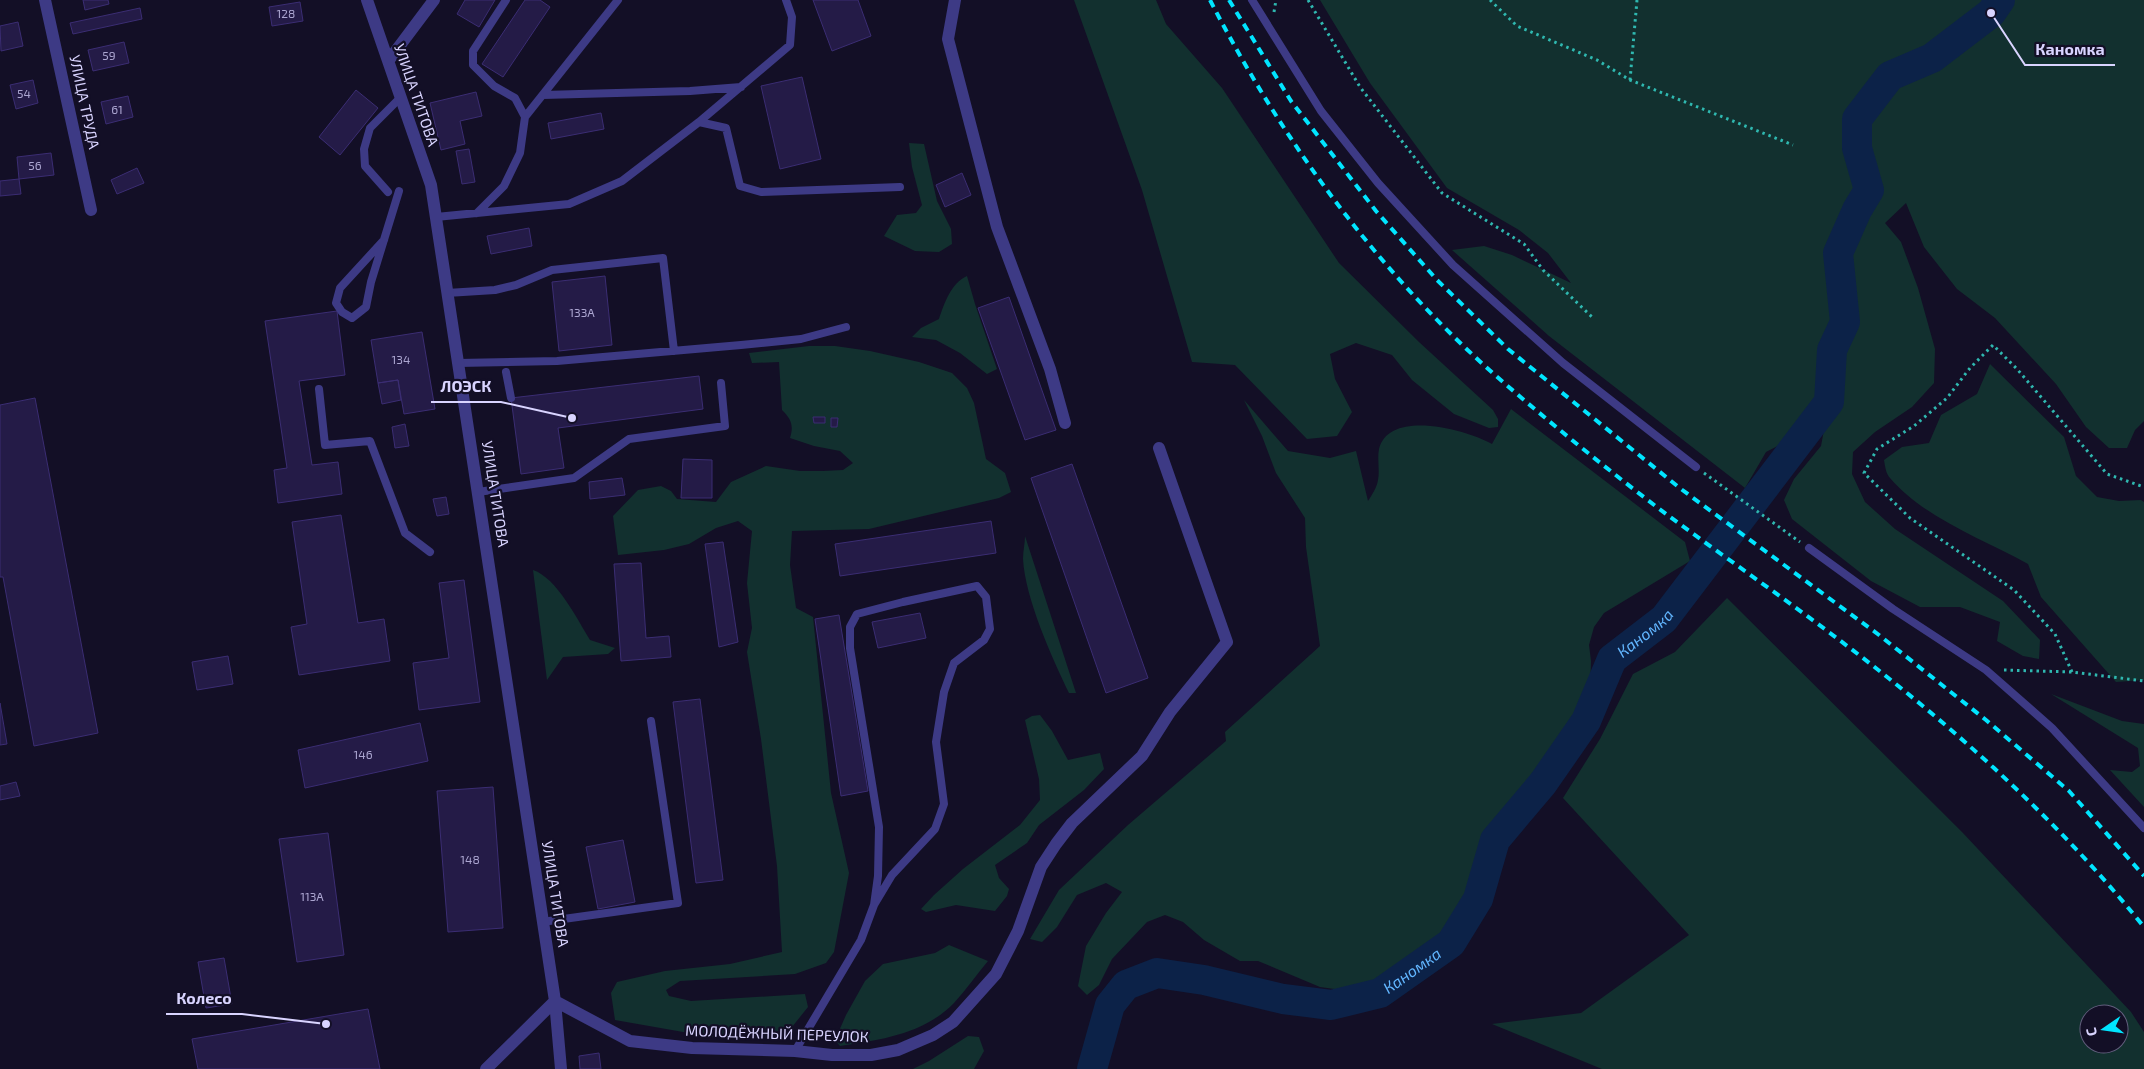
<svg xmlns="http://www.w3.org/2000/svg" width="2144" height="1069" viewBox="0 0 2144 1069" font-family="'Exo 2',sans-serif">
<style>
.green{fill:#12302f;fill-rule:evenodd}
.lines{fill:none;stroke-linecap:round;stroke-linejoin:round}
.river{stroke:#0c2248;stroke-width:30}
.building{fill:#241b47;stroke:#3b2d73}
.path{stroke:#2fb8b0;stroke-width:3;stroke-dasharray:2.5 4;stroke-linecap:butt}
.lane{stroke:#3d3a85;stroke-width:8}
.street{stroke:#3d3a85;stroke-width:12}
.rail{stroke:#00e5ff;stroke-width:4;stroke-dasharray:8 6;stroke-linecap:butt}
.labels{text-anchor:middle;stroke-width:4.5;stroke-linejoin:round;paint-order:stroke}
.number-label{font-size:12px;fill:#aca6d1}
.street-label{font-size:15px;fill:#d9d4ff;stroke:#130f26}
.water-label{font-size:16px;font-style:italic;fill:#62b6ff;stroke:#130f26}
.leader{fill:none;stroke:#d9d4ff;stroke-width:2}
.callout-dot{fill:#d9d4ff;stroke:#130f26;stroke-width:2}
.callout-label{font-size:16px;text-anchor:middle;font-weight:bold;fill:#d9d4ff;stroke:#130f26;stroke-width:4.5;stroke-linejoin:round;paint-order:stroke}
</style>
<rect width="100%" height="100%" fill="#130f26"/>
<!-- green -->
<path class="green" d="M1074,0H1156L1166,24L1222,88L1339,263L1419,342L1493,410L1498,419V427L1489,428L1454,414L1412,380L1392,355L1356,343L1330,354L1335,379L1352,412L1337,436L1307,439L1235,365L1192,362L1142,190Z
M1320,0H2144V421L2135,430L2127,448H2109L2086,427L2056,384L1995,318L1957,289L1924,247L1906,203L1885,223L1901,242L1918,288L1935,349L1934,383L1912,407L1875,432L1853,452L1852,474L1865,502L1895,529L2003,601L2040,640L2039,659L2023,656L1997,641L2000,622L1960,607H1920L1871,581L1792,519L1784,500L1794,479L1821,446L1829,403L1787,441L1766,452L1745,488L1549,336L1452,250L1484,246L1512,255L1571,283L1548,253L1519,230L1447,188L1370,83Z
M909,143L924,144L937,201L951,229L952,244L939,252L915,251L884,236L897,215L916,213L922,205L912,167Z
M967,276L975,304L997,369L987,374L960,353L936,340L912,337L921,328L939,319C944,304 951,283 967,276Z
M809,346H835L870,351L919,362L952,373L967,388L974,403L986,459L1005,473L1011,492L999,498L869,529L792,531L790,565L796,608L813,617L831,793L849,873L834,952L826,963L795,974L680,981L666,990L669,996L691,1001L805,994L808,1007L784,1037L723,1039L615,1020L611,993L617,982L665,971L730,964L782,952L777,866L761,739L747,652L752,628L747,583L752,531L738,521L716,528L689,544L664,550L618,555L613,516L638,490L661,486L671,491L677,499L716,502L731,482L766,466L800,471H823L843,470L853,463L840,451L814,446L790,438C794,425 791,419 782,410L779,362L752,363L749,353Z
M1990,364L2064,437L2076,476L2097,497L2119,501L2141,500L2144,502V680L2116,682L2041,597L2028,564C1983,539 1924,518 1890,478C1886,474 1885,466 1884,460L1902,447L1929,443L1941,415L1977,394Z
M1244,400L1288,451L1330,458L1356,451L1368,501C1372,495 1377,487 1378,480C1380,470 1377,459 1379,449C1389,408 1468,430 1492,444L1511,409L1685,542L1690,561L1604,613L1594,627L1589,645L1591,661L1590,696L1576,728L1485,846L1480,858L1472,904L1460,921L1430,951L1397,975L1356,992L1320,987L1258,961H1240L1204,940L1183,922L1165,915L1147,922L1112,959L1099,985L1087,995L1078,986L1086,946L1106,913L1122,892L1106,883L1077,895L1057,927L1042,942L1030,939L1059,890L1128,825L1226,741L1225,732L1320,646L1306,547L1305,518L1276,473L1262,436Z
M1025,536L1076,693H1069C1052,658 1025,598 1023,559C1023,551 1025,543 1025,536Z
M533,570C557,578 577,619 590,640L615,648L608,654L563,657L547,680Z
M1727,598L1962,832L2131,1012L2144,1032V1069H1602L1492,1024L1581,1013L1689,935L1563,798L1600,739L1633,674L1675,652ZM2089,1014H2119V1044H2089Z
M2051,694L2122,721L2144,724V807L2110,770L2132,772L2140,766L2138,748Z
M1040,715L1052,731L1068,760L1100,753L1104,769L1084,790L1039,825L1027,843L995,865L999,878L1009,889L1007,896L995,911L956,905L926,912L921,909L934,895L963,869L1020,825L1040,800L1039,779L1025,720L1032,716Z
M949,945L988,961C977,974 966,990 954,1003C924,1034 880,1040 840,1046L835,1040L846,1015L865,981L883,964L935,953Z
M968,1036L979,1037L984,1051L974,1069H913L929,1061Z"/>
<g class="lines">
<!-- river -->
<path class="river" id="s1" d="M1092,1069L1110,1005L1126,985L1157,973L1204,980L1283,999L1331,1005L1380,993L1451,943L1478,899L1495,840L1543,783L1586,721L1612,659L1664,619L1829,402L1832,350L1845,322L1838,253L1857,210L1869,190L1857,148V119L1890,76L1932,58L1991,13L2000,0"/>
</g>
<!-- building -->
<path class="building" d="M83,0H108L109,4L85,10Z
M465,0H495L479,27L457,14Z
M525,0H540L550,7L503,77L482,64Z
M813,0H858L871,36L832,51Z
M300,2L303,21L272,26L269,7Z
M140,8L142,19L73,34L70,23Z
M18,22L23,46L1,51L0,26Z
M124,42L129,63L93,71L88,50Z
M802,77L821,159L780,169L761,86Z
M33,80L38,103L16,109L10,85Z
M356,90L378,108L340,155L319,137Z
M476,92L482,116L460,121L465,144L441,150L430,103Z
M128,96L133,117L106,124L101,102Z
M601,113L604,129L551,139L548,123Z
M469,149L475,182L462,184L456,151Z
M51,153L54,175L19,179L17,157Z
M137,168L144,183L117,194L111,180Z
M962,173L971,195L945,207L936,185Z
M19,179L21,194L0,196V181Z
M529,228L532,246L491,254L487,236Z
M605,276L612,345L559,351L552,282Z
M1009,297L1056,430L1025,440L978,308Z
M337,311L345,375L299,381L312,465L338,462L342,494L278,503L274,470L287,468L265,321Z
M422,332L435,409L404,414L398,380L378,383L371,340Z
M699,376L703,409L558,428L564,468L521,474L511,398Z
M398,380L401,400L382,404L378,383Z
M35,398L98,733L34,746L3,577H0V405Z
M813,417H825V423H814Z
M831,418H838L837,427H831Z
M405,424L409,446L395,448L392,427Z
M683,459L712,460V498H681Z
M1072,464L1148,678L1106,693L1031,478Z
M622,478L625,495L590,499L589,482Z
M446,497L449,514L437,516L433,499Z
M341,515L358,623L384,619L390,661L299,675L291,627L307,624L292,522Z
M991,521L996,553L840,576L835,544Z
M723,542L738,642L719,647L705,544Z
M641,563L646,638L669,636L671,657L621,661L614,564Z
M464,580L480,702L419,710L413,663L449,658L439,583Z
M920,613L926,638L878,648L872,622Z
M839,615L868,791L841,796L815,619Z
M228,656L233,684L197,690L192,662Z
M700,699L723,880L696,883L673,702Z
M0,703L7,744L0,745Z
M420,723L428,761L305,788L298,750Z
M16,782L20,796L0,800V786Z
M493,787L503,928L448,932L437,791Z
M328,833L344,955L297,962L279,839Z
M623,840L635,902L598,909L586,847Z
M224,958L232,1004L206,1008L198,962Z
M368,1009L380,1069H198L192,1039Z
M599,1053L601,1069H580L579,1056Z"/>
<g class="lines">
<!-- path -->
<path class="path" d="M1308,0L1360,87L1442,193L1524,244L1543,270L1594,319
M1490,0L1517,26L1597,60L1630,80L1793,145
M1274,12L1276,0
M1630,80L1637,0
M1704,473L1800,542
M2004,670L2072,672L2144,681
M2072,672L2055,634L2014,590L1910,518L1864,473L1877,449L1914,426L1947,398L1970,368L1993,345L2017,369L2107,474L2144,487"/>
<!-- lane -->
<path class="lane" d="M1252,0L1321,111L1378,183L1453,265L1563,363L1696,467
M543,95L690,91L741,87
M525,117L618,0
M699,122L790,45L792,17L786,0
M388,192L365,166L364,149L370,128L401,97
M477,213L504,186L520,153L525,117L515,98L494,86L473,65V51L506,0
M436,217L569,204L622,181L699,122L726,128L740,186L761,192L900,187
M384,240L340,288L336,303L342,312L352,318L366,307L371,282L399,191
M447,293L495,290L516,285L552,270L663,258L674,351
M458,363L557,361L741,345L801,339L846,327
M506,372L511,398
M319,389L325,445L370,441L405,533L430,552
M478,492L574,478L629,439L725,426L721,383
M1809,548L1893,609L1986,670L2052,728L2144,828
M542,922L678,903L651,721
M795,1051L861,940L874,905L878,876L879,827L850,648V627L857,614L903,602L977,586L986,597L990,629L984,640L954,663L944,692L936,742L944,804L935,829L892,875L874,905"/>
<!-- street -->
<path class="street" d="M45,0L91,210
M367,0L431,185L555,1001L561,1069
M955,0L948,39L997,227L1050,369L1065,423
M389,60L434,0
M555,1001L630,1041L692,1048L795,1051L832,1055H871L898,1050L933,1035L953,1022L996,974L1018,931L1041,867L1056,844L1072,823L1142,756L1170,712L1227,642L1159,448
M486,1069L555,1001"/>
<!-- rail -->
<path class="rail" d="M1210,0C1282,140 1376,270 1495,375C1550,423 1608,470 1666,514C1745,572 1826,627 1902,689C1990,760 2073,839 2144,927
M1229,0L1291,101L1376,211L1437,280L1508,349L1681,489L1879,635L1986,720L2069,791L2144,876"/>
</g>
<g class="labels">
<!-- number labels -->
<g class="number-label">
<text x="286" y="18">128</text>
<text x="109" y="60">59</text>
<text x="24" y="98">54</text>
<text x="117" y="114">61</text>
<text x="35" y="170">56</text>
<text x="582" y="317">133А</text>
<text x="401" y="364">134</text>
<text x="363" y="759">146</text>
<text x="470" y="864">148</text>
<text x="312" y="901">113А</text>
</g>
<!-- street labels -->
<g class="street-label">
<text transform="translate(416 95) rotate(71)" y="5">УЛИЦА ТИТОВА</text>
<text transform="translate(84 102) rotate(78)" y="5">УЛИЦА ТРУДА</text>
<text transform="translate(495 494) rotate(81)" y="5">УЛИЦА ТИТОВА</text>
<text transform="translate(555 894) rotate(81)" y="5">УЛИЦА ТИТОВА</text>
<text transform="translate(777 1034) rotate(2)" y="5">МОЛОДЁЖНЫЙ ПЕРЕУЛОК</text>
</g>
<!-- water labels -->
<g class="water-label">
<text dy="6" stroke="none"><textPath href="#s1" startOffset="812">Каномка</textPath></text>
<text dy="6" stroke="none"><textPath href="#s1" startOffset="392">Каномка</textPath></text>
</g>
</g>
<!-- callouts -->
<path class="leader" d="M1991 13L2025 65H2115M572 418L501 402H431M326 1024L242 1014H166"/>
<g class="callout-dot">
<circle cx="1991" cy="13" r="5"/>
<circle cx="572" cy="418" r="5"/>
<circle cx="326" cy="1024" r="5"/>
</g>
<g class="callout-label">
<text x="2070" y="55">Каномка</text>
<text x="466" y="392">ЛОЭСК</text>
<text x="204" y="1004">Колесо</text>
</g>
<!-- north arrow -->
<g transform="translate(2104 1029) rotate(257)"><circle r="24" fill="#130f26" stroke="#625e7d"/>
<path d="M0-4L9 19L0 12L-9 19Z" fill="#00e5ff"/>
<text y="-8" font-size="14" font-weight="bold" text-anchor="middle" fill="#d9d4ff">С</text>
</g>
</svg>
